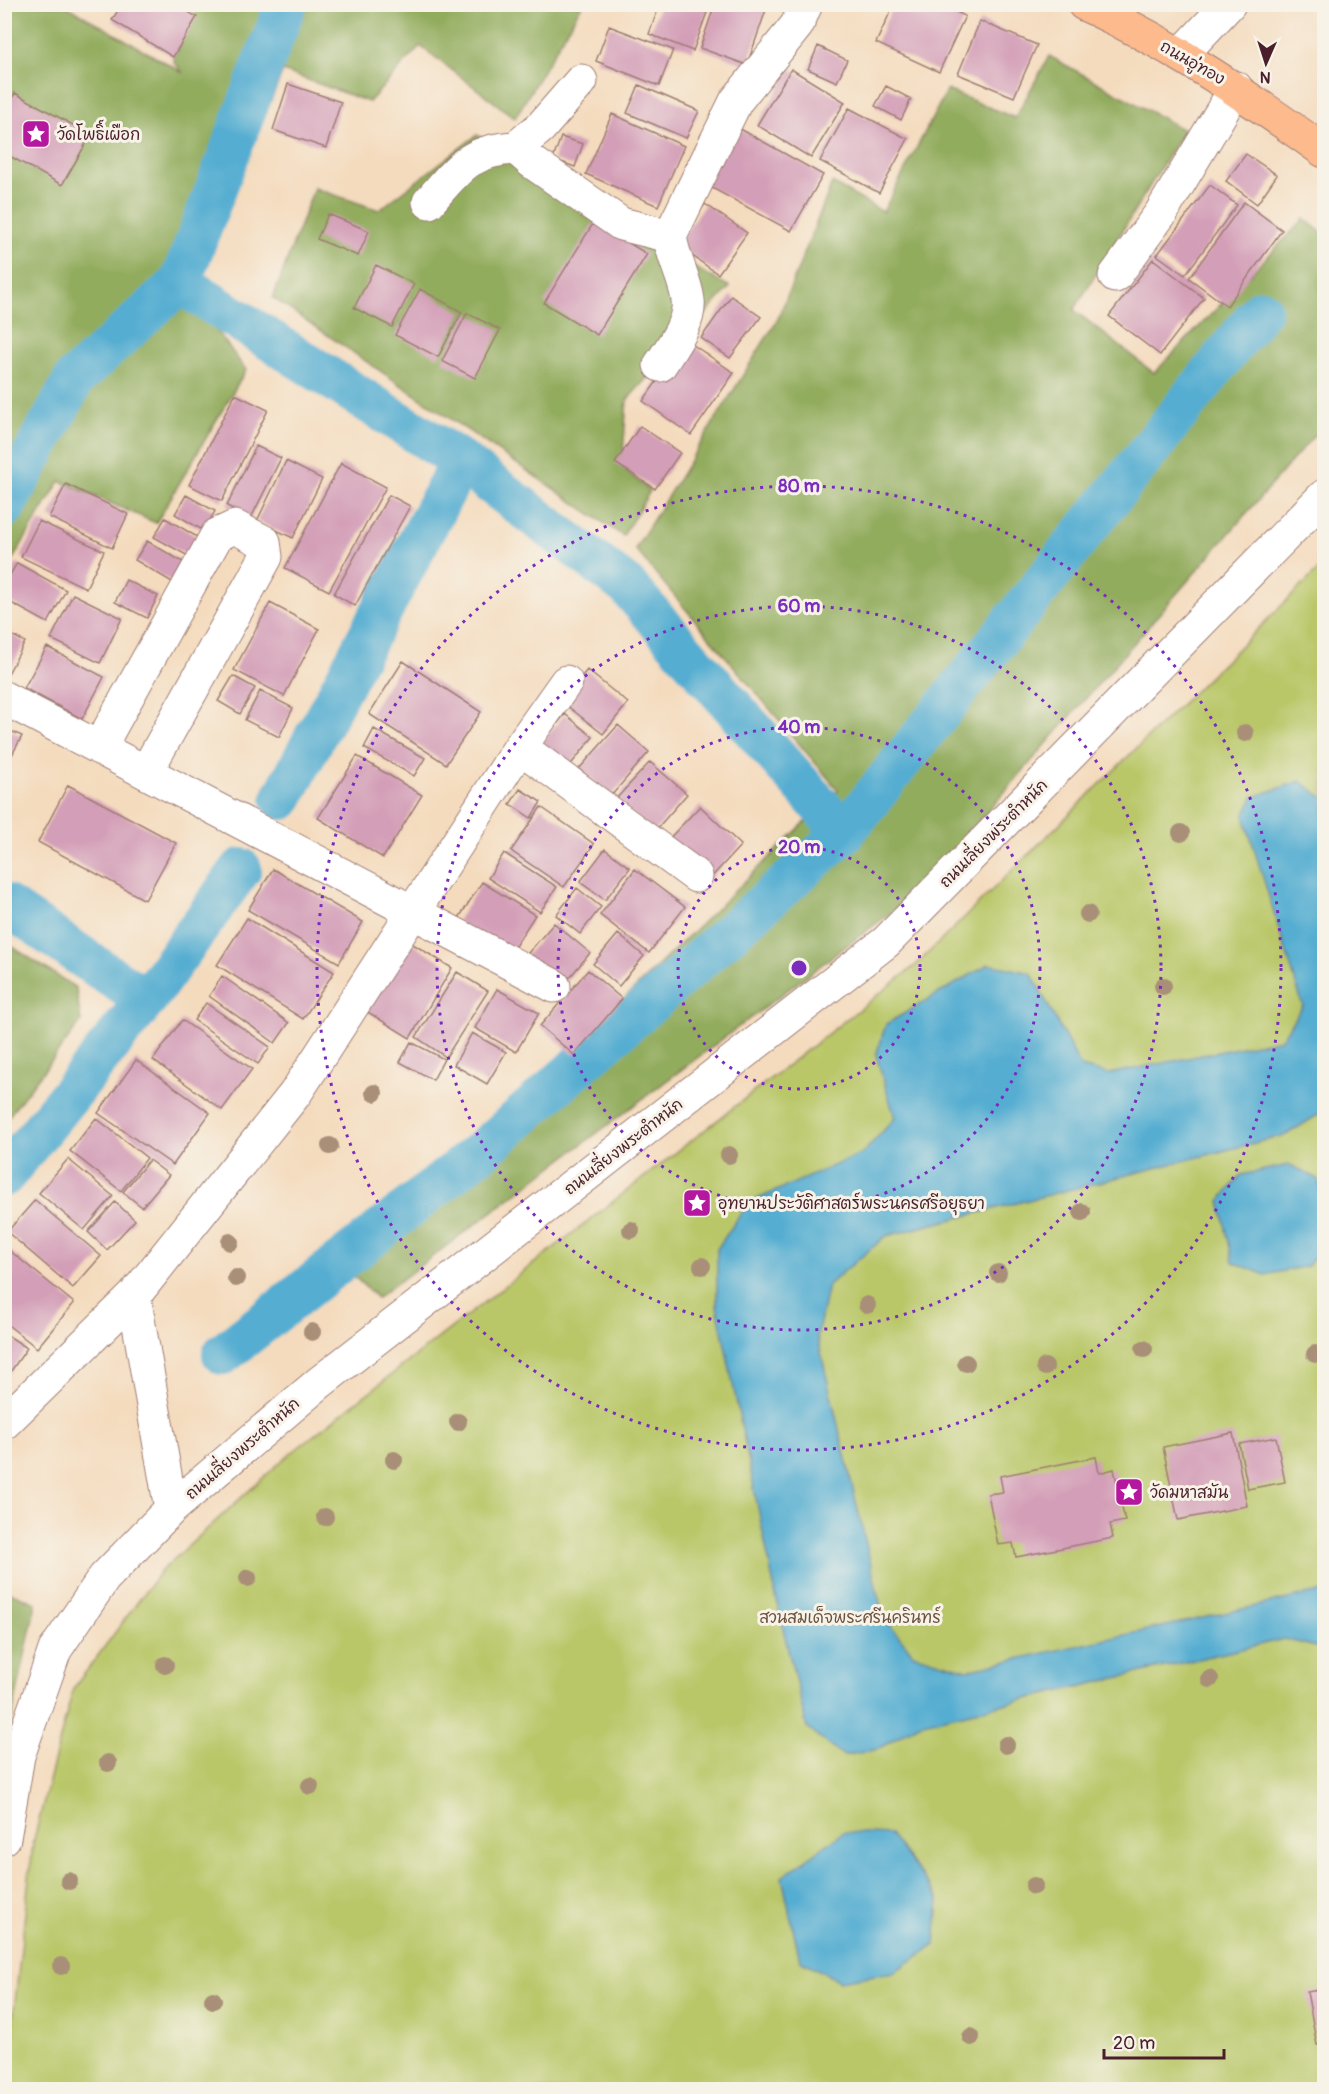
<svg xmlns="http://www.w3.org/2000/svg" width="1329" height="2094" viewBox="0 0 1329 2094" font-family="Pangolin,'Playpen Sans Thai',sans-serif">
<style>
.green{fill:#b9c769;stroke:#82734a;stroke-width:1.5}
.forest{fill:#92ac5d;stroke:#6e6644;stroke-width:1.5}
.water{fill:#54add1;stroke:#4f667e;stroke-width:1.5}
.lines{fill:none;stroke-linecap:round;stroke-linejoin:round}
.canal{stroke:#54add1;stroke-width:42}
.building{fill:#d39eb7}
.minor-casing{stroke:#9f7d74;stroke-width:35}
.major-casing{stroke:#9f7d74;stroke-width:35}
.minor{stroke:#fff;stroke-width:33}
.major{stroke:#fcba8d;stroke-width:33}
.tree{fill:#a98f78}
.ring{fill:none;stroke:#7b2cbf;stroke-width:3;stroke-dasharray:3 6}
.labels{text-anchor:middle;stroke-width:6;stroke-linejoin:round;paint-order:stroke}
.street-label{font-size:16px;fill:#4a1f2b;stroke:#f7f3e8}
.poi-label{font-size:16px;fill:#4a1f2b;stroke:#f7f3e8;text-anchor:start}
.park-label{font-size:16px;fill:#6b513e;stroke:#f7f3e8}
.centre{fill:#7b2cbf;stroke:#f7f3e8;stroke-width:3}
.ring-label{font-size:18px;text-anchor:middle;font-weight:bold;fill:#7b2cbf;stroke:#f7f3e8;stroke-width:6;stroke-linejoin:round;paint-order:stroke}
</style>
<rect width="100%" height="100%" fill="#f7f3e8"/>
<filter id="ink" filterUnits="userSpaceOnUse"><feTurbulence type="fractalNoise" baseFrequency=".0167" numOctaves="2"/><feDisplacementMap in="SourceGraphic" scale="12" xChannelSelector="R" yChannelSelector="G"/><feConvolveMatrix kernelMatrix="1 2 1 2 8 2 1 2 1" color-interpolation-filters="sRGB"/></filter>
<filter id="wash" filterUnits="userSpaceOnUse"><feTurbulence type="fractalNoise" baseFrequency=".008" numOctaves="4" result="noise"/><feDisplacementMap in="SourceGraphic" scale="24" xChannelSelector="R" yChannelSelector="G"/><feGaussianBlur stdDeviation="1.35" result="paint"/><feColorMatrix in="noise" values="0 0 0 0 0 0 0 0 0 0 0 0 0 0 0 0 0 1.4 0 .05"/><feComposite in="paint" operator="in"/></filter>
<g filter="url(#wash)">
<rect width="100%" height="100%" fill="#f4dbbe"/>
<!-- green -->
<path class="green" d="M1324,564V2089L5,2090L33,1843L73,1689L160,1572L286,1457L916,965Z"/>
<!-- forest -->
<path class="forest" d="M5,5H65L183,73L173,61L198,5H582L515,118L420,46L369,102L283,71L226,211L176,251L197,304L246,370L156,523L60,481L5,572Z
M1049,56L1184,130L1074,310L1154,373L1304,219L1324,234V424L917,893L377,1298L327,1251L493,1127L838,790L635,549L778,319L832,183L883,212L947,90L1015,118Z
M477,135C560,189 643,241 730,287L627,400L622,467L650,491L623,536L273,298L314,188L379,210Z
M5,942L76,988L81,1022L5,1121Z
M5,1590L36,1603L5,1750Z"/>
<!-- water -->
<path class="water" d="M1300,781L1324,798V1111L1286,1135L886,1236L828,1285L817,1336L883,1616L913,1654L967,1670L1324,1591V1649L1284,1639L919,1724L878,1749L844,1756L807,1728L780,1616L717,1306V1249L748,1203L863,1153L895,1118L876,1055L886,1024L989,964L1031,973L1081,1067L1109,1074L1281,1039L1303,1006L1244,816L1253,797Z
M1289,1165L1318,1179L1324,1206V1244L1308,1266L1265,1275L1233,1262L1220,1201L1241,1175Z
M844,1832L890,1834L939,1899L935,1945L894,1972L839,1981L800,1960L782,1877Z"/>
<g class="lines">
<!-- canal -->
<path class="canal" d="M180,283L461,461L627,586L844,833
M4,508L75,378L180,283L286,4
M282,799L461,461
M4,904L146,1000
M4,1176L146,1000L241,869
M223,1354L485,1148L844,833L1261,310"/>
</g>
<g id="blocks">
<!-- building -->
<path class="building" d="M122,4H175L197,17L173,57L112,20Z
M660,4H710L693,51L649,34Z
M715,4H768L747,65L700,48Z
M894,4H939L965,16L939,72L876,43Z
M980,21L1037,45L1014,97L958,74Z
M609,26L673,50L659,86L596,61Z
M818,46L847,60L837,82L808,69Z
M791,69L845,102L811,158L757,125Z
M288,84L341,102L326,148L273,130Z
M639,85L699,111L686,138L627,113Z
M886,86L911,99L901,120L875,106Z
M15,93L91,135L62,185L4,153V112Z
M849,108L908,139L879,193L820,161Z
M612,114L684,146L658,206L586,174Z
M735,126L823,175L791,231L703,183Z
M561,137L583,144L575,167L553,159Z
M1246,154L1277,175L1257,204L1226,181Z
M1210,185L1237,205L1185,275L1157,255Z
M1244,202L1282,230L1227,306L1189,278Z
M705,204L747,233L718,274L677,245Z
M328,214L369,231L358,256L317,239Z
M594,222L647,254L597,335L544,303Z
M1153,259L1204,298L1160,355L1109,316Z
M376,265L414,284L392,327L354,308Z
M420,289L462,312L438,357L395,335Z
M731,296L761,317L730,358L701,338Z
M467,313L500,330L475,378L442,361Z
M686,340L734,373L691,435L643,401Z
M235,394L268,410L222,501L189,485Z
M640,426L680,453L655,489L615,463Z
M256,446L281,458L251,518L227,506Z
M286,461L322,479L293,538L257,521Z
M341,463L386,487L329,591L285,568Z
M66,484L128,514L112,548L49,517Z
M186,495L215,511L204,531L175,514Z
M389,495L410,506L355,606L334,594Z
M165,518L199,538L188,556L154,537Z
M39,521L104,551L86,588L21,557Z
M147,541L183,562L172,582L135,560Z
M17,563L66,590L48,623L4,599V585Z
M126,580L158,596L147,618L115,602Z
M73,594L122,618L100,663L51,639Z
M270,603L319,629L284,696L234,670Z
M4,631L25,642L4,681Z
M47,647L104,677L82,719L24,688Z
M403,661L481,712L446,764L369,714Z
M587,670L628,703L603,734L561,701Z
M233,676L255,688L240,714L218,701Z
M260,691L293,708L279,737L245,720Z
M565,714L593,737L568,768L540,745Z
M618,725L649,752L611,796L579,769Z
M4,728L22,736L4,770Z
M374,729L425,758L414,776L364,748Z
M357,756L422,795L383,858L318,818Z
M650,762L687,794L654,832L616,799Z
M68,785L176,843L145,900L38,842Z
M520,789L541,802L531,818L510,804Z
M700,806L741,845L707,882L665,843Z
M541,807L594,844L564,887L511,851Z
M605,849L630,868L605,900L580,882Z
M504,853L557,887L540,912L488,878Z
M273,869L363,922L339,963L248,910Z
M635,869L685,907L649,953L600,915Z
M482,882L535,915L510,954L457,921Z
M577,888L601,907L580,934L556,915Z
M247,918L334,972L303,1019L217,965Z
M554,923L590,953L559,990L523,959Z
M618,934L644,956L619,986L593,964Z
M408,941L452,968L410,1038L366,1011Z
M588,970L622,999L574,1055L540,1026Z
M457,972L488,991L446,1057L416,1037Z
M222,976L289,1023L275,1043L209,996Z
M497,989L539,1013L516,1052L475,1028Z
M206,1003L270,1047L258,1064L194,1020Z
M182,1020L252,1069L222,1110L153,1060Z
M472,1033L506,1052L487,1084L454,1065Z
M411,1042L444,1059L433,1080L400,1062Z
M136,1060L210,1113L173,1165L98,1113Z
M96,1118L147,1158L121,1191L70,1151Z
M68,1159L113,1196L84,1230L39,1193Z
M149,1160L169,1175L142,1207L123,1192Z
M35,1200L101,1256L73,1288L7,1232Z
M115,1202L135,1220L107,1250L88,1232Z
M4,1246L74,1303L37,1348L4,1322Z
M4,1333L27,1348L4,1381Z
M1233,1433L1247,1506L1178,1520L1163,1447Z
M1276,1437L1285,1482L1248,1489L1239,1444Z
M1096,1457L1099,1473L1114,1469L1125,1521L1110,1524L1113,1538L1016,1557L1013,1543L998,1545L988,1494L1003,1492L1000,1476Z
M1324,1989V2044L1317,2045L1307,1992Z"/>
</g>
</g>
<g filter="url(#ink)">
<use href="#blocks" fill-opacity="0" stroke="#9f7d74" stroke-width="1.5"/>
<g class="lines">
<!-- minor casing -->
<g class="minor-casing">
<path id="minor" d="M1182,54L1229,4
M516,148L541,127L581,81
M429,202C458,169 469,150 516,148L532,162L621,224L670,236
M1115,276L1161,213L1236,88
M660,365C671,348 691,322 688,300C685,278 673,259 670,236L736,101L797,25L806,4
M4,698L554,986
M520,747L696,876
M99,748L217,535L235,527L264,542L266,557L146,772
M134,1296L171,1509
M4,1423L134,1296L295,1094L520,747L566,682
M4,1838L18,1756L55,1650L104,1578L171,1509L319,1383L886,942L1324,496"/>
</g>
<!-- major casing -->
<g class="major-casing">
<path id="major" d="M1084,4C1171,44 1247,96 1324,151"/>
</g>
<!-- minor -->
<use href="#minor" class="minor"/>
<!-- major -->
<use href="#major" class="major"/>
</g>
<!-- trees -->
<g class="tree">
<circle cx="1245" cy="733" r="9"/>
<circle cx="1181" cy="833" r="9"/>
<circle cx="1088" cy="914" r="9"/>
<circle cx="1163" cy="986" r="9"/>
<circle cx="374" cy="1093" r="9"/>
<circle cx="330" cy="1146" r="9"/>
<circle cx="729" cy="1155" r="9"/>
<circle cx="1082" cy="1212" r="9"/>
<circle cx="631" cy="1230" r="9"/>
<circle cx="230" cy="1242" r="9"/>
<circle cx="702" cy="1266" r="9"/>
<circle cx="998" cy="1273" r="9"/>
<circle cx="236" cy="1278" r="9"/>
<circle cx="867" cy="1305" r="9"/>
<circle cx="312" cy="1332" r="9"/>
<circle cx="1144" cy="1349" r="9"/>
<circle cx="1315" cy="1354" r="9"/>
<circle cx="966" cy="1363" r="9"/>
<circle cx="1045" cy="1367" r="9"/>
<circle cx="458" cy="1422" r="9"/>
<circle cx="394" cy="1460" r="9"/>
<circle cx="325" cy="1517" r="9"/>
<circle cx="248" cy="1578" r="9"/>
<circle cx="165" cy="1665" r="9"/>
<circle cx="1210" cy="1679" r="9"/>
<circle cx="1006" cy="1745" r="9"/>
<circle cx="108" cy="1763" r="9"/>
<circle cx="310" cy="1786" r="9"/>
<circle cx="69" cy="1881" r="9"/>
<circle cx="1034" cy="1886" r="9"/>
<circle cx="61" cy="1966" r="9"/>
<circle cx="213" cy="2000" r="9"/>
<circle cx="971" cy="2037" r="9"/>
</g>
</g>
<!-- distance rings -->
<g class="ring">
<circle cx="799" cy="968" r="121"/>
<circle cx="799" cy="968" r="241"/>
<circle cx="799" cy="968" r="362"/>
<circle cx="799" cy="968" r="482"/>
</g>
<!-- icons -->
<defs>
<g id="sight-square" transform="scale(1.5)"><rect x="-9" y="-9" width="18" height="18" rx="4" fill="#b5179e" stroke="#f7f3e8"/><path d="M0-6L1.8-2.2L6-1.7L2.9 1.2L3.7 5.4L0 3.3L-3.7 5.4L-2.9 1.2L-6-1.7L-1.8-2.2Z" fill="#fff"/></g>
</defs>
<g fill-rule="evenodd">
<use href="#sight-square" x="36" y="134"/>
<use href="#sight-square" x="697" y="1203"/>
<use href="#sight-square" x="1129" y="1492"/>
</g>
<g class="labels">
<!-- street labels -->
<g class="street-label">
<text transform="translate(1193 62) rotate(30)" y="6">ถนนอู่ทอง</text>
<text transform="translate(993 833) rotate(-45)" y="6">ถนนเลี่ยงพระตำหนัก</text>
<text transform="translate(623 1146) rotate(-38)" y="6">ถนนเลี่ยงพระตำหนัก</text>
<text transform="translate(242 1448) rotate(-41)" y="6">ถนนเลี่ยงพระตำหนัก</text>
</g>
<!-- poi labels -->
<g class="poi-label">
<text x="57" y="140">วัดโพธิ์เผือก</text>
<text x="718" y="1209">อุทยานประวัติศาสตร์พระนครศรีอยุธยา</text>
<text x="1150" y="1498">วัดมหาสมัน</text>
</g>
<!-- park labels -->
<g class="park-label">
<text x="850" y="1623">สวนสมเด็จพระศรีนครินทร์</text>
</g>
</g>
<circle cx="799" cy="968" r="9" class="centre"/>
<g class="ring-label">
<text x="799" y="492">80 m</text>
<text x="799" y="612">60 m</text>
<text x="799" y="733">40 m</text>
<text x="799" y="853">20 m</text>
</g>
<!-- margin -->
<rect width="1329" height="2094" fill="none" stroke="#f7f3e8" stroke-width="24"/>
<!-- north arrow -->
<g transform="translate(1266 63) rotate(183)" stroke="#f7f3e8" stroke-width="4.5" paint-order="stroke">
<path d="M0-4.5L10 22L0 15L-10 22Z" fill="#4a1f2b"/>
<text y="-9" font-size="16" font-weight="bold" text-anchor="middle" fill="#4a1f2b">N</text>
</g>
<!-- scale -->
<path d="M1104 2049v9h120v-9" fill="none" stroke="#4a1f2b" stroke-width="3"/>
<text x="1113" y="2049" font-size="18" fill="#4a1f2b" stroke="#f7f3e8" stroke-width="4.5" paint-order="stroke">20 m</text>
</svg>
